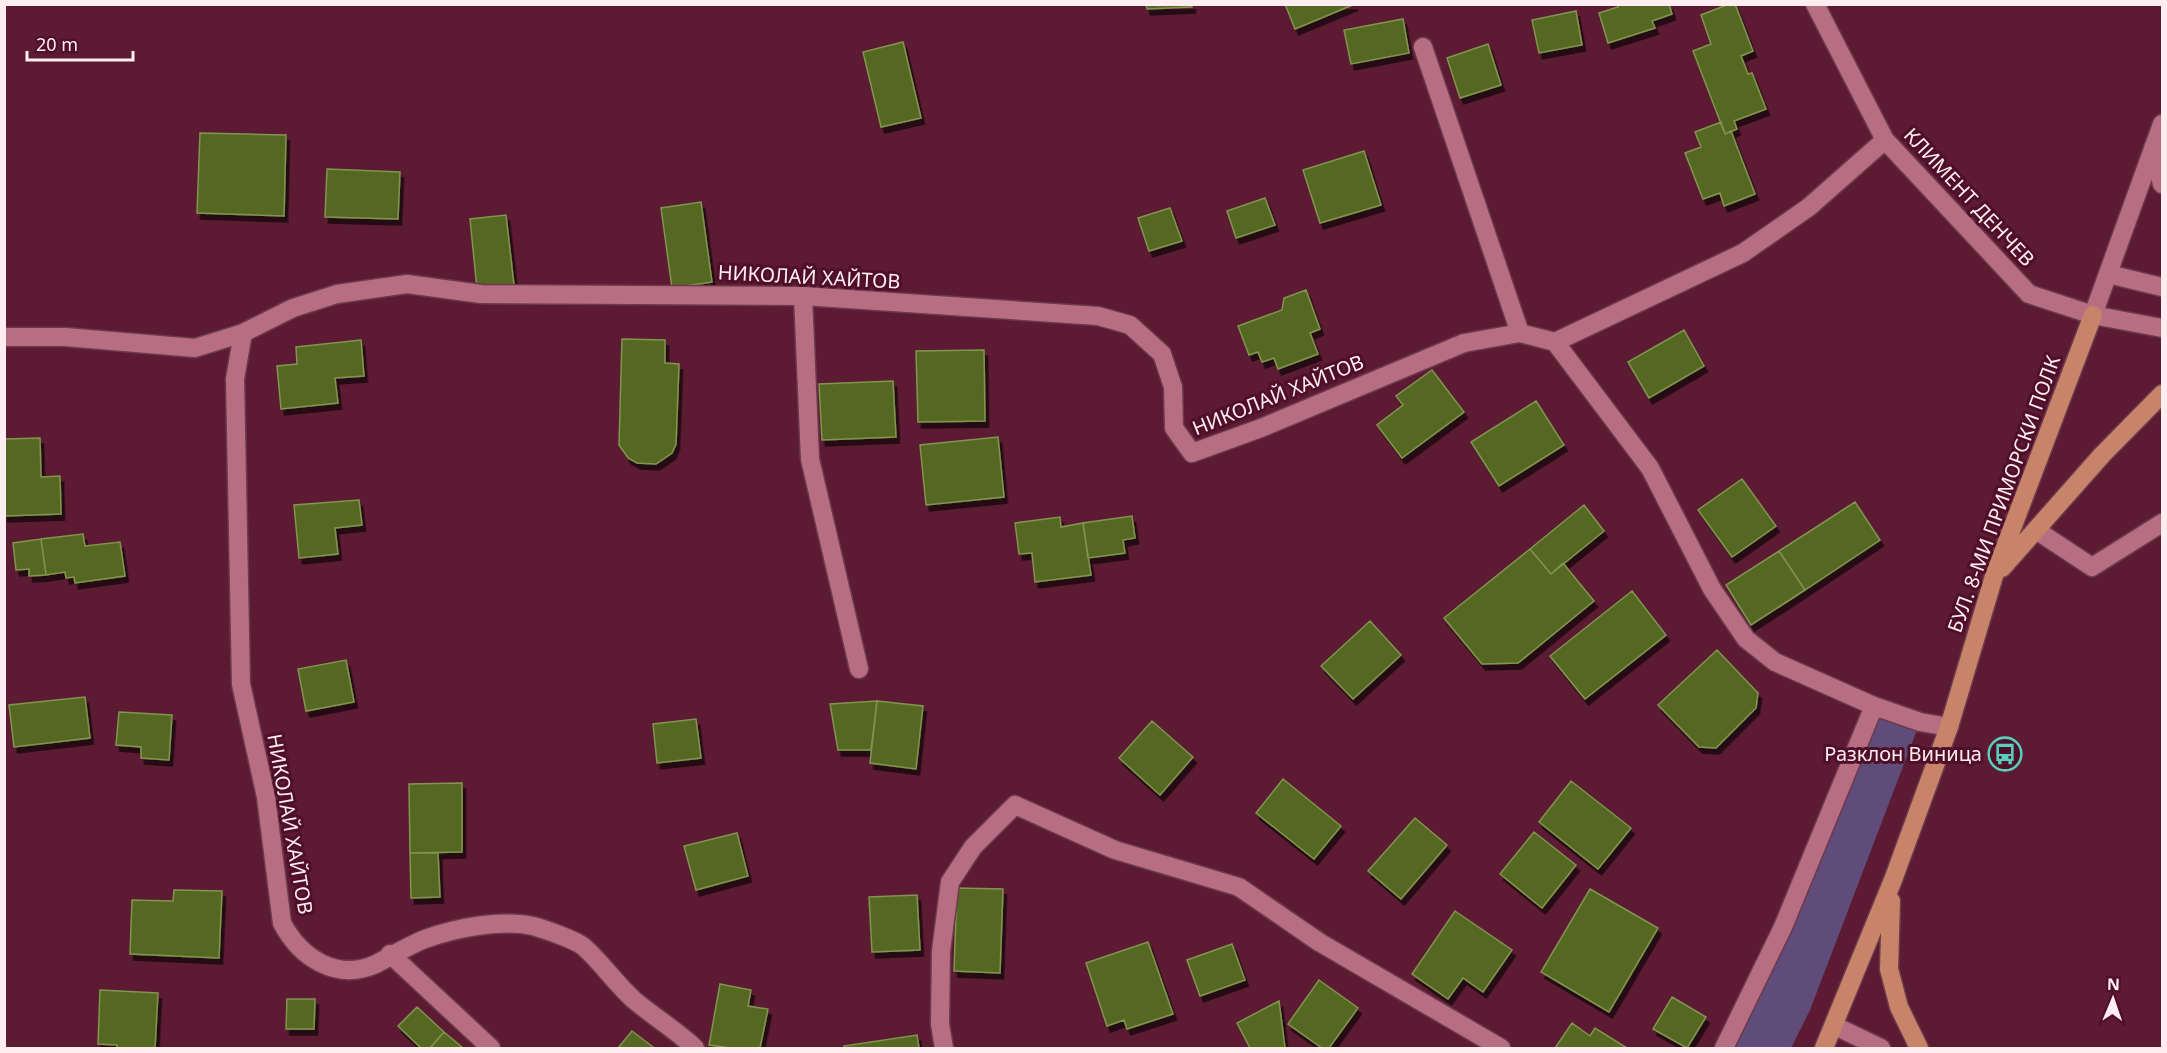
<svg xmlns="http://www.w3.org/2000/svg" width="2167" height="1053" viewBox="0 0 2167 1053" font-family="'Noto Sans',sans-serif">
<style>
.green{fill:#5f4c7a}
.building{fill:#556822;stroke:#819550;stroke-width:1.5;filter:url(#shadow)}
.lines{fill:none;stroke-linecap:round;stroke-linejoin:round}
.minor-casing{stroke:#6c394d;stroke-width:21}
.major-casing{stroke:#6c394d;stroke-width:21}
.minor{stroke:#b86e82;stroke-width:18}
.major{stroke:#c88468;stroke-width:18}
.labels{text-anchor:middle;stroke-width:6;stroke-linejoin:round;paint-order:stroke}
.street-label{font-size:20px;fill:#ffedf1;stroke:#500f28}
.poi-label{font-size:20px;fill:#ffedf1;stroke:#500f28;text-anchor:end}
</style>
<defs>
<filter id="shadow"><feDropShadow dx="3.5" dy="6" stdDeviation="0" flood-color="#0009"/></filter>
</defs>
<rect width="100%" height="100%" fill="#5c1b32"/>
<!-- green -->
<path class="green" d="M1874,706L1920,722L1810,1010L1791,1048H1724Z"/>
<!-- building -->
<path class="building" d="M1146,4H1192V7L1147,9Z
M1285,4H1355L1295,29Z
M1618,4H1669L1672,14L1652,21L1655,28L1608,43L1599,13L1618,7Z
M1729,4H1735L1753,51L1741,56L1748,74L1752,73L1766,109L1734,121L1737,129L1725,134L1693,51L1711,44L1701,15Z
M1576,11L1582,45L1539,53L1532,20Z
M1403,19L1409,53L1351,64L1344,30Z
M903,42L921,118L881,127L863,52Z
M1488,44L1501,85L1460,98L1447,58Z
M1721,122L1725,134L1731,131L1755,194L1724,206L1720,193L1703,199L1685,153L1701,147L1695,132Z
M200,133L286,135L284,216L197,213Z
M1364,151L1381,205L1320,223L1303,170Z
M327,169L400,172L398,219L325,217Z
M1265,198L1275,225L1236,238L1227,211Z
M701,202L712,282L672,288L661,208Z
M1170,208L1182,241L1149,251L1138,218Z
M506,215L514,285L477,289L470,219Z
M1306,290L1320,329L1310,333L1318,354L1278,369L1274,358L1262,362L1258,352L1249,355L1238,326L1282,310L1284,298Z
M1684,330L1704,366L1649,398L1628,362Z
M622,339L665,340V363L679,364L676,444L672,453L656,464L637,463L628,458L619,445Z
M361,340L364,376L335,378L338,403L281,409L277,366L297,364L296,347Z
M984,350L985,421L918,422L916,351Z
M1432,370L1464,412L1402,458L1377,425L1403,405L1396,396Z
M893,381L896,437L822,440L819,384Z
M1536,401L1564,445L1499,486L1471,442Z
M998,437L1004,497L926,505L920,445Z
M40,438L41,477L60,476L61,514L4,516V439Z
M1742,479L1776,526L1732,557L1698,510Z
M359,500L362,525L335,528L338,554L299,558L294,505Z
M1855,502L1880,540L1805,590L1779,551Z
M1584,505L1604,531L1551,574L1530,549Z
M1132,516L1135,538L1123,540L1125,553L1088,558L1083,523Z
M1060,517L1061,527L1083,523L1091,575L1035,582L1032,553L1019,554L1015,523Z
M83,534L85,546L120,542L125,576L75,583L74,577L66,578L65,572L46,575L41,539Z
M41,539L46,575L29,576V569L16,570L13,543Z
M1530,549L1551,574L1563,563L1594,601L1518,663L1482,664L1444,618Z
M1779,551L1805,590L1751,625L1726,585Z
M1632,591L1666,635L1585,699L1550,656Z
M1370,621L1401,655L1353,699L1321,666Z
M1717,650L1758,693L1756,708L1716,748L1699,747L1658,705Z
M346,660L354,702L306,711L298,669Z
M85,697L90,738L14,747L9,705Z
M877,701L923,706L916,769L870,763Z
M877,701L871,750H838L830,704Z
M119,712L172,715L169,760L141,758V747L116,745Z
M696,719L701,758L657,763L653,724Z
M1152,721L1193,757L1160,795L1119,758Z
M1283,779L1341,826L1314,859L1256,813Z
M1571,781L1631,828L1598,869L1539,822Z
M462,783V852L410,853L409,784Z
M1415,818L1447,845L1401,899L1368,871Z
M1534,832L1576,865L1542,908L1500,874Z
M737,833L748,876L696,890L684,846Z
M410,853H438L440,897L411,898Z
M957,888L1003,889L1000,973L954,971Z
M1590,889L1658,928L1609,1012L1541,972Z
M174,890L222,891L219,958L130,954L132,900L173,901Z
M917,895L920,950L872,952L869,897Z
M1455,911L1512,950L1483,992L1463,978L1448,999L1412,974Z
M1148,942L1173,1014L1127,1029L1124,1020L1107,1026L1086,963Z
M1232,944L1245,980L1200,996L1187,960Z
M1319,980L1358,1008L1329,1048H1322L1288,1024Z
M720,984L751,990L748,1006L768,1009L760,1048H731L709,1045Z
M100,990L158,993L155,1048H117V1045L98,1044Z
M1672,997L1706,1017L1687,1048L1653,1029Z
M287,999H315L314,1029H286Z
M1279,1001L1285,1048H1250L1237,1023Z
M417,1007L444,1032L430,1048H421L398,1026Z
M1572,1023L1590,1036L1595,1028L1627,1048H1555Z
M632,1031L653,1047L651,1048H618Z
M444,1032L463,1048H430Z
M917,1035L919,1048H845L844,1046Z"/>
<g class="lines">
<!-- minor casing -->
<g class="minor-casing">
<path id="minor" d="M1815,4L1885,140L2029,294L2093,315L2162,328
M1423,47L1520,333
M2153,148L2162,184
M2108,274L2162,287
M803,296L810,459L859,669
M2093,315L2162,124
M4,337H65L195,348L243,333
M1555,342L1743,253L1809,207L1885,140
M2036,530L2092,567L2162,523
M390,954L491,1048
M1835,1026L1881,1048
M695,1048C676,1030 654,1017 634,1000C616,984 602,963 584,947C576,940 544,929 533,926C501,919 455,928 425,939C407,946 392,956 376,964C336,982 300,957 282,923L266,797L241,684L235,379L243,333L293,308L337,294L407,284L481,294L803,296L1098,316L1130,325L1162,354L1173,387L1174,428L1192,453L1261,428L1464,343L1520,333L1555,342L1650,468L1712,589L1746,639L1775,662L1874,706L1920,722L1949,727
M944,1048L940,1024L941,951L950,882L973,847L1015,805L1115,850L1239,887L1319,942L1501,1048
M1724,1048L1783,927L1874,706"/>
</g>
<!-- major casing -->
<g class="major-casing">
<path id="major" d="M2002,568L2102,455L2162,394
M1891,901L1889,969L1899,1007L1919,1048
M1824,1048L1893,880L1949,727L1994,576L2093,315"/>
</g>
<!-- minor -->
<use href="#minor" class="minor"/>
<!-- major -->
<use href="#major" class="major"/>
</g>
<!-- icons -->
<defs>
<g id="bus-ring" transform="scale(1.725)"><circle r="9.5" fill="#500f28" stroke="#5acebd" stroke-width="1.5"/><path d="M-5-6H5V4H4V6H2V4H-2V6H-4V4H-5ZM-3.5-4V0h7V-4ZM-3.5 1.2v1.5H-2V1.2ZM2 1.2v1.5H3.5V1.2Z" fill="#5acebd"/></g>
</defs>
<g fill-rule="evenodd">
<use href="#bus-ring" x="2005" y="754"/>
</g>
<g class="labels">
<!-- street labels -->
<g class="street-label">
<text transform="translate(1969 197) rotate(47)" y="7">КЛИМЕНТ ДЕНЧЕВ</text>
<text transform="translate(809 277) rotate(3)" y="7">НИКОЛАЙ ХАЙТОВ</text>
<text transform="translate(1278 395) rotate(-22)" y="7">НИКОЛАЙ ХАЙТОВ</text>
<text transform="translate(2004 494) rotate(-70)" y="7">БУЛ. 8-МИ ПРИМОРСКИ ПОЛК</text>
<text transform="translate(290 824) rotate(80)" y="7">НИКОЛАЙ ХАЙТОВ</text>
</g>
<!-- poi labels -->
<g class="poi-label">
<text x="1982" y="761">Разклон Виница</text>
</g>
</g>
<!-- border -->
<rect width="2167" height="1053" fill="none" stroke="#ffedf1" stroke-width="12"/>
<!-- north arrow -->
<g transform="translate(2113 999) rotate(2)" stroke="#500f28" stroke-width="4.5" paint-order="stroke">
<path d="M0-4.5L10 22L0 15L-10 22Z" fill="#ffedf1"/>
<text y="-9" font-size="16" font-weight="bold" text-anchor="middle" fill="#ffedf1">N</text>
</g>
<!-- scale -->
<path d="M27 51v9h106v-9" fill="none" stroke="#ffedf1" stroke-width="3"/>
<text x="36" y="51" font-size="18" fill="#ffedf1" stroke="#500f28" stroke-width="4.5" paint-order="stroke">20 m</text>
</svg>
